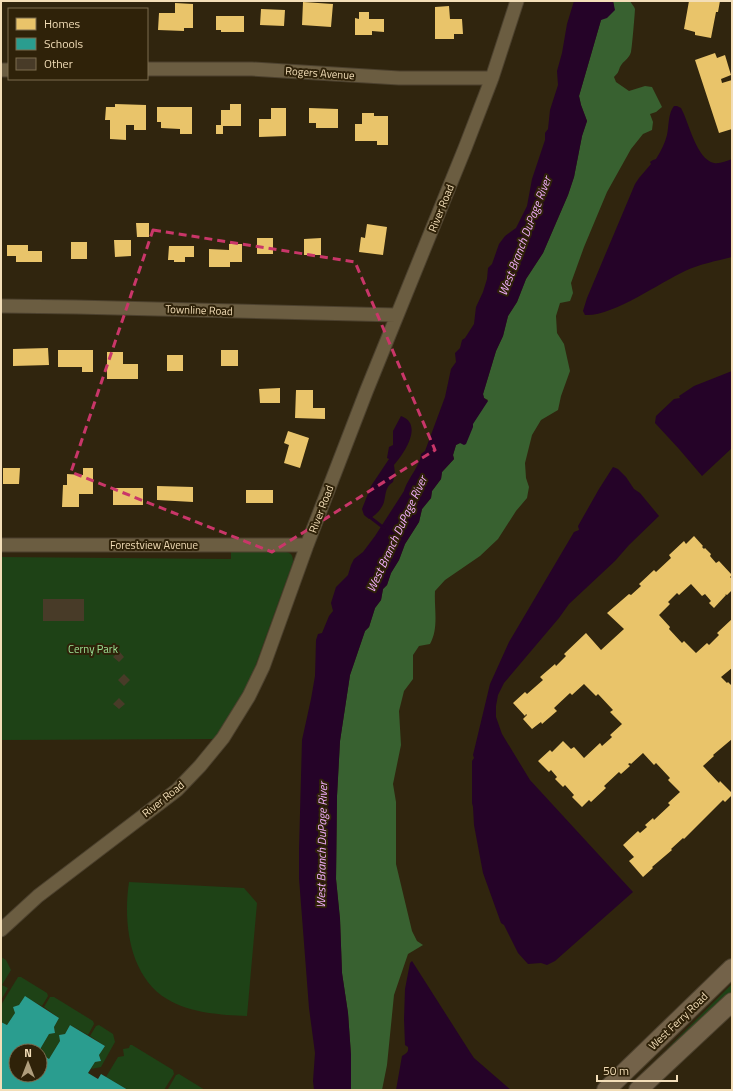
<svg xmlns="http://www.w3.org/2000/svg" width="733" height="1091" viewBox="0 0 733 1091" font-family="'Titillium Web',sans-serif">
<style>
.green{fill:#1e4216}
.forest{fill:#386130}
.water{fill:#250328}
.homes{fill:#e9c46a}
.schools{fill:#2a9d8f}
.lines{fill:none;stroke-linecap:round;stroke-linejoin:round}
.stream{stroke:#250328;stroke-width:3}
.building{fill:#483b28}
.minor-casing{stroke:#4c412e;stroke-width:15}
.secondary-casing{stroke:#4c412e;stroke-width:20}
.minor{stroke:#6b5d41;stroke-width:13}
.secondary{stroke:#736249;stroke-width:18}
.marked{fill:none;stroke:#c93669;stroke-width:3;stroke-dasharray:8 5;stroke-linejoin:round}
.labels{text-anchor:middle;stroke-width:4;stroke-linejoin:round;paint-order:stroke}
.street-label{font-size:11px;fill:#f3deb8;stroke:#2f2209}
.park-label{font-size:11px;fill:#9de396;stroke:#2f2209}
.water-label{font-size:12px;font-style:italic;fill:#f1aefb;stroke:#2f2209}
</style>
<rect width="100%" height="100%" fill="#30250e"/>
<!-- green -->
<path class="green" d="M231,550L286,552C292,553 293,556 293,562L251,678L233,712L214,739L1,740V557L231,559Z
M129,882L244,888L257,903L247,1016C221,1015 190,1013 167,999C129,976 123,922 129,882Z
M1,957L6,960L11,970L2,985L8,988L1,1000Z
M18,977H21L47,993L48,996L42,1006L25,997L19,1005L13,1007L15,1013L7,1025L1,1022V1005Z
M732,984V994L669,1051L667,1049Z
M50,997H54L93,1021L94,1024L88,1035L70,1025L65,1034L59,1035L60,1041L49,1059L40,1053L39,1051L49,1034L55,1033L54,1027L59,1018L44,1007Z
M99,1025L113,1034L115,1042L101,1067L91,1069L95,1062L101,1061L99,1055L105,1046L90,1036L96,1026Z
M130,1045H132L173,1070L174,1074L164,1090H128L106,1077L118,1057L124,1056L123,1049L129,1048Z
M179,1074L205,1090H170L168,1089L176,1075Z"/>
<!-- forest -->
<path class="forest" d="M613,1H630C631,3 634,6 635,9C635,11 632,49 631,52C629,59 623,61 620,67C618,72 619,72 614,77L616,82L629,91L645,86L652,87L662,107L656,112L650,114L653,122L652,130L643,134L631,149L607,192L584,247L571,283L573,293L570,301L560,303L556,316L557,333L564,344L570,371L561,396L558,410L541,420L532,435L525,463L526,478L529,487L527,498L516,511L498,539L480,556L445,580L435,591C434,609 439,628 430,644L419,646L413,655V679L404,691L399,711L401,745L393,784L396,802V864L412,931L417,941L423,945L408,954L394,995L387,1065L382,1090H351V1055L348,1013L342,973L340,919L336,879L337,796L340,741L350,675L365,631L369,627L375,608L381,600L383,589L387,585L391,573L399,560L405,544L419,522L422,509L431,498L432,491L441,479L442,472L454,459L453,455L456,445L460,443L488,400L484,398L483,394L496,351L503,336L508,316L517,302L526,279L543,253L568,195L574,177L582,136L587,121L581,105L579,96L601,20L614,6Z"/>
<!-- water -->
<path class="water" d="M574,1H613L615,10L607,18L601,20L579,96L581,105L587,121L582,136L574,177L568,195L543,253L526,279L517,302L508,316L503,336L496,351L483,394L484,398L488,401L473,424V427L466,444L464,445L460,443L456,445L453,455L454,459L442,472L441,479L432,491L431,498L422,509L419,522L405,544L399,560L391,573L387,585L383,589L381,600L375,608L369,627L365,631L350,675L340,741L337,796L336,879L340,919L342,973L348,1013L351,1055V1090H314L313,1081L315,1053L309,1008L299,878V850L302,740L311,699L315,676L316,640L318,634L322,633L329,616L333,611L331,603L336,587L348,575L351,565L354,559L363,552L375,536L404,491C407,480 421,464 421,454L425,451L445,397L451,369L456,362L455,353L460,348L462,340L465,338L474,324L476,307L483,292L487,279L488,268L492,264L499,244L505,236L516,228L527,206L532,179L545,140V133L548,129L550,110L558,85L557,71L562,53L567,24Z
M674,106H677L681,108C689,122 696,159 714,163C720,164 726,161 732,159V257C716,261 700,264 685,271C659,283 612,317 585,315L583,311L587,298L635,184L639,178L651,164L650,162L653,160L656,159C661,151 665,143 667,135C669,126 668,113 674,106Z
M732,371V448L702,476L679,449L655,423L656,416L674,399L680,398L679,396L694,386Z
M401,416C424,424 404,454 394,465L395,473L393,482C385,487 386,494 384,502C382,509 375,516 369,519L364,515L362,509L371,486L389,459L387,458L389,447L393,445V431Z
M613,467L618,469L626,477L634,489L640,493L659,516L629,545L615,561L569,604L559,618L504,683L498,695L496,706V717L502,734L530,780L633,892L555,961L547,965L541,963L528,964L518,953L504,925L501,923L483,873L474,825L473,807L472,803V761L474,758L473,755L490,684L509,642L574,532L579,530L578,526L599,489Z
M412,961L470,1052L474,1058L511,1090H396L402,1056C406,1054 409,1052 408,1047L405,1045L404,1019L405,989L410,963Z"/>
<!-- homes -->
<path class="homes" d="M689,1H720L718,12H716L711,38L695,35V32L684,29Z
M303,2L333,4L331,27L302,25Z
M175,3L193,4V28H184V31L158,30L159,13H175Z
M449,6L450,19H462L463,34H454V39H435V7Z
M261,9L285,10L284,26L260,25Z
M359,12H369V19H384V32L372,31V35H355V18L359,19Z
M216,16H244V32H221V30H216Z
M715,53L717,58L725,55L731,75L721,79L722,83L732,80V129L719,133L695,60Z
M115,104L146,105V130H134V125H126V140L110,139V120H105L106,107H115Z
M230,104H241V126H223V134H216V125H221V110H230Z
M157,107H192V134H180V129L161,128V122H157Z
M271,108H286V136L259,137V119H271Z
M309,108L338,109V128H316V123H309Z
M362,113H374V116H388V145H377V141H355V124H362Z
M136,223H149V237H137Z
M367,224L387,227L383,255L359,252L361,237L365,238Z
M257,238H273V254H257Z
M321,238V255H304V239Z
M114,240H131V256L115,257Z
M71,242H87V259H71Z
M229,244H242V262H230V267H209V249L229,250Z
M7,245H28V251H42V262H16V256H7Z
M169,246H194V257H185V262H174V260H168Z
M48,348L49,365L13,366V349Z
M58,350H93V372H82V367H58Z
M221,350H238V366H221Z
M107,352H123V364H138V379H107Z
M167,355H183V371H167Z
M280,388V403H260L259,389Z
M296,390H313V408H325V419L295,418Z
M288,431L309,438L300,468L284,463L289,445L284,443Z
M3,468H20L19,484H3Z
M83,468H93V494H79V507H62L63,485H67V474L83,475Z
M157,486L193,487V502L157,500Z
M113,488H143V505H113Z
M246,490H273V503H246Z
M694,536L703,546L702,547L704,549L705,548L711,554L710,556L716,563L719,561L732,575L730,577L732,579V590L727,595L725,594L726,595L714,608L709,603L711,601L705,594L702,596L691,584L679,595L677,593L668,602L670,604L659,615L670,627L669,629L682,643L684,641L696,653L707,643L709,645L719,635L717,633L732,619V668L721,677L727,683L728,682L732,686V739L713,755L714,756L703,766L719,783L720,781L732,793V795L725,802L723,800L684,839L683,838L671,849L672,850L652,867L653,868L643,877L629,861L634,857L623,845L638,831L640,833L647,827L645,825L653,818L654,820L670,805L668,803L680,792L668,780L670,778L656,763L654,765L643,753L631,764L630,763L628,764L630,766L621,774L619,772L604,786L606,788L591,802L589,800L582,807L572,797L574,795L565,785L563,787L555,779L557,777L551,770L549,772L538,761L550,750L552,752L563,741L571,749L574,747L584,758L600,743L602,746L611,738L612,737L610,735L622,724L610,712L613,710L598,694L596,696L584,684L572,695L570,693L554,708L557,711L542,724L541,722L532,729L523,719L527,715L526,714L525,716L513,703L525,692L527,694L543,680L540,677L555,664L556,666L566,656L564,654L586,633L601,650L624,629L607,613L629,594L631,595L641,586L639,584L654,570L656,572L671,558L669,555L684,541L686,544Z"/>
<!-- schools -->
<path class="schools" d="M25,996L59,1018L54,1027L55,1033L49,1034L39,1051H16V1075H40V1053L49,1059L60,1041L59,1035L65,1034L70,1025L105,1046L99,1055L101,1061L95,1062L88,1073L98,1079L101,1074L128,1090H1V1022L7,1025L15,1013L13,1007L19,1005Z"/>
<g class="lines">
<!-- stream -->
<path class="stream" d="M371,518L384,528"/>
</g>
<!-- building -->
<path class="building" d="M43,599H84V621H43Z
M119,651L124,657L119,662L113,657Z
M124,674L130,680L124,686L118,680Z
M119,698L125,704L119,709L113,704Z"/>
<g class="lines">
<!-- minor casing -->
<g class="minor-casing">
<path id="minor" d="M147,69H252L399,78H492
M1,70H9
M1,306L76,307L396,315
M1,545H307
M1,930L38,896L177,790L200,766L223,738L249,696L263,667L307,545L366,392L465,148L492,78L517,1"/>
</g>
<!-- secondary casing -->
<g class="secondary-casing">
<path id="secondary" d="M606,1090L732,968
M638,1090L732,1002"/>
</g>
<!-- minor -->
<use href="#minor" class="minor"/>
<!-- secondary -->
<use href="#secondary" class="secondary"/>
</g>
<!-- marked area -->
<path class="marked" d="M153,230L355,262L435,450L272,552L71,472Z"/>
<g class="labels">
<!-- street labels -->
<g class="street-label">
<text transform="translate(320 73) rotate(4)" y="4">Rogers Avenue</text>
<text transform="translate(441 208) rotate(-68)" y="4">River Road</text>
<text transform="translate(199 310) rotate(2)" y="4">Townline Road</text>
<text transform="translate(321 509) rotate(-69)" y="4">River Road</text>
<text x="154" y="549">Forestview Avenue</text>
<text transform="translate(163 799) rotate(-39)" y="4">River Road</text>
<text transform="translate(678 1021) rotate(-44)" y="4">West Ferry Road</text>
</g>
<!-- park labels -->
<g class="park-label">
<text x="93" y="653">Cerny Park</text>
</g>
<!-- water labels -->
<g class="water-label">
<text transform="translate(525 236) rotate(-69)" y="4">West Branch DuPage River</text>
<text transform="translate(397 534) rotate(-65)" y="4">West Branch DuPage River</text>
<text transform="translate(322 845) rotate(-89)" y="4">West Branch DuPage River</text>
</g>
</g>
<!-- border -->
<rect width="733" height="1091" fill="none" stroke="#f3deb8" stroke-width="4"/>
<!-- legend -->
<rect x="8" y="8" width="140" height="72" fill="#2f2209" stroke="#7d6d4f"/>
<rect x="16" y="18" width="20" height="12" fill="#e9c46a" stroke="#7d6d4f"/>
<text x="44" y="28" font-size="12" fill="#f3deb8">Homes</text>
<rect x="16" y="38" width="20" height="12" fill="#2a9d8f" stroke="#7d6d4f"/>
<text x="44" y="48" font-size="12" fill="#f3deb8">Schools</text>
<rect x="16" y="58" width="20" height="12" fill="#483b28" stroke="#7d6d4f"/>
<text x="44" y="68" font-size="12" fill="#f3deb8">Other</text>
<!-- north arrow -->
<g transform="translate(28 1063)"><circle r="19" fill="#2f2209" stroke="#7d6d4f"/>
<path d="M0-3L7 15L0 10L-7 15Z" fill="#af9d7c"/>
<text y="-6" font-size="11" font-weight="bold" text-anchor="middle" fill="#f3deb8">N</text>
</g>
<!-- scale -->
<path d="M597 1075v6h80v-6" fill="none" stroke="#f3deb8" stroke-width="2"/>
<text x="603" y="1075" font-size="12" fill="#f3deb8" stroke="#2f2209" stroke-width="3" paint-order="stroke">50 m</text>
</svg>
